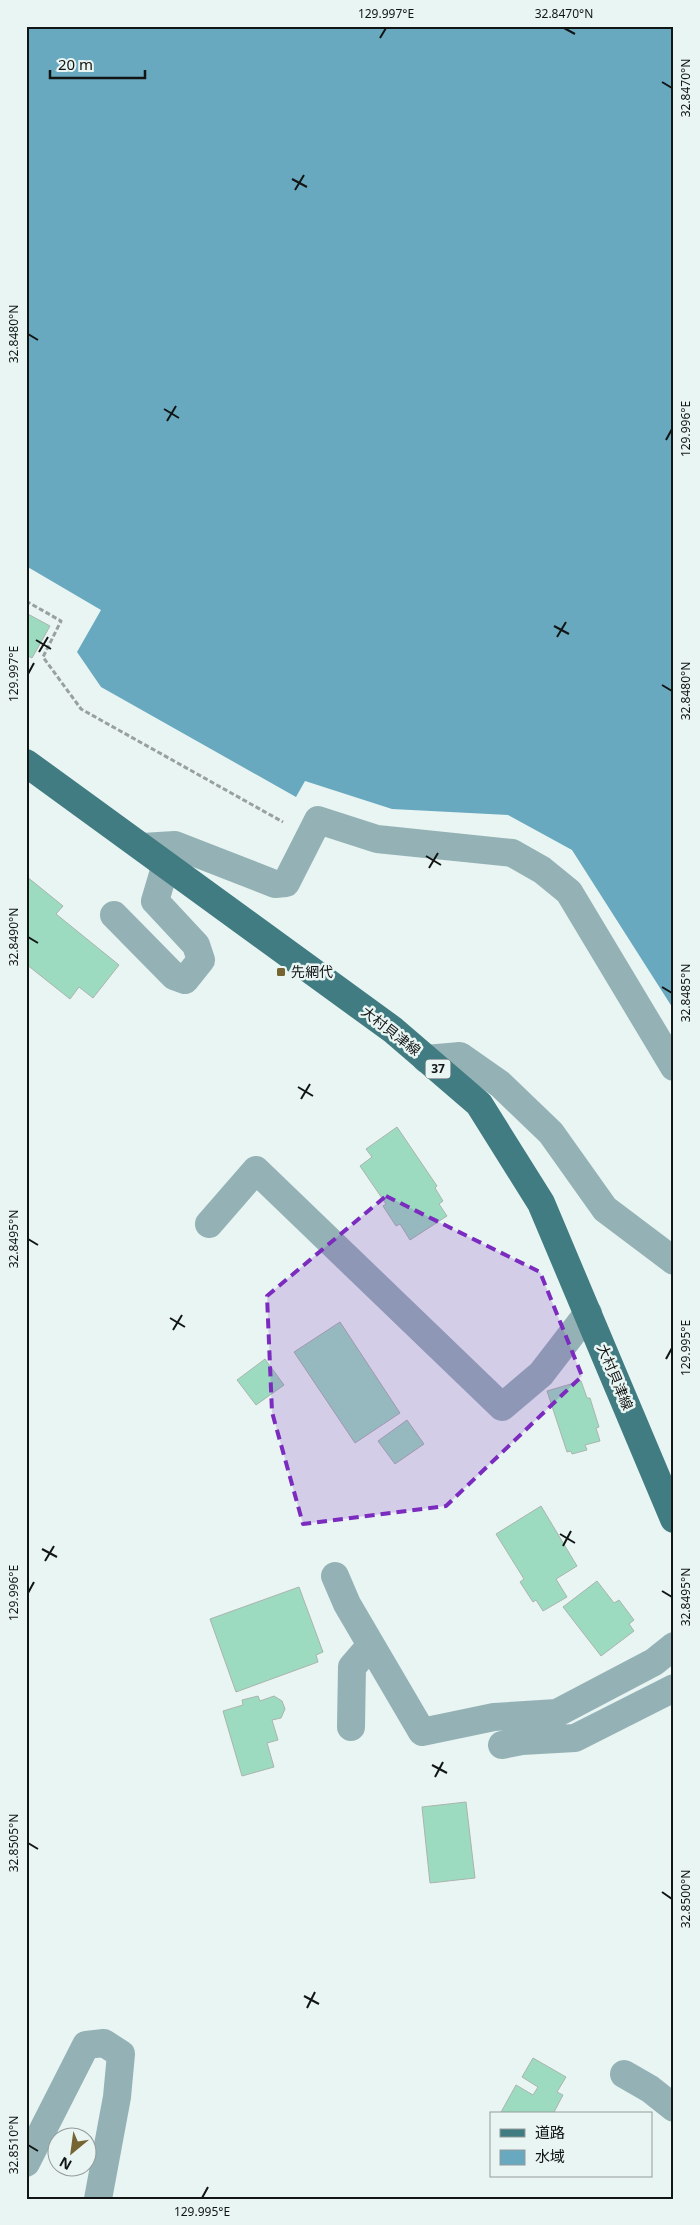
<svg xmlns="http://www.w3.org/2000/svg" width="700" height="2225" viewBox="0 0 700 2225" font-family="'Noto Sans','Noto Sans JP',sans-serif">
<style>
.water{fill:#69a9c0}
.building{fill:#9ddbc0;stroke:#aab4af}
.lines{fill:none;stroke-linecap:round;stroke-linejoin:round}
.path{stroke:#98a19f;stroke-width:3;stroke-dasharray:5 2.5;stroke-linecap:butt}
.minor{stroke:#94b2b5;stroke-width:28}
.major{stroke:#407c82;stroke-width:28}
.marked{fill:#7b2cbf;fill-opacity:0.2;stroke:#7b2cbf;stroke-width:4;stroke-dasharray:10 6;stroke-linejoin:round}
.ticks{fill:none;stroke:#111514;stroke-width:2}
.poi-dot{fill:#776433;stroke:#e9f5f3;stroke-width:2}
.labels{text-anchor:middle;stroke-width:5;stroke-linejoin:round;paint-order:stroke}
.shield{fill:#e9f5f3;stroke:#525857;stroke-width:1}
.shield-label{font-size:12px;font-weight:bold;fill:#111514}
.poi-label{font-size:14px;fill:#111514;stroke:#e9f5f3;text-anchor:start}
.street-label{font-size:14px;fill:#111514;stroke:#e9f5f3}
.neatline{fill:none;stroke:#111514;stroke-width:2}
.ticks-label{font-size:12px;text-anchor:middle;fill:#111514}
</style>
<rect width="100%" height="100%" fill="#e9f5f3"/>
<!-- water -->
<path class="water" d="M26,26H674V1010L572,850L508,815L392,809L305,781L296,797L101,687L77,652L101,610L26,566Z"/>
<!-- building -->
<path class="building" d="M26,613L50,626L32,658L26,655Z
M26,876L63,906L56,914L119,965L93,998L79,987L70,999L26,964Z
M397,1127L437,1186L435,1188L443,1201L439,1204L447,1216L410,1240L400,1224L396,1226L383,1206L386,1204L360,1166L372,1157L366,1149Z
M340,1322L400,1413L355,1443L294,1352Z
M265,1359L284,1385L256,1405L237,1380Z
M581,1381L587,1398H590L599,1427L596,1428L600,1441L585,1445L587,1450L572,1454L571,1451L567,1452L547,1391Z
M407,1420L424,1444L395,1464L378,1441Z
M541,1506L577,1566L556,1579L567,1597L543,1611L536,1600L533,1602L520,1582L524,1579L496,1534Z
M597,1581L614,1603L619,1600L634,1620L629,1624L634,1631L601,1656L563,1607Z
M299,1587L323,1652L316,1655L318,1662L236,1692L210,1619Z
M258,1696L260,1701L274,1696L282,1701L285,1709L281,1718L272,1720L278,1740L267,1743L274,1767L242,1776L223,1711L243,1705L242,1700Z
M466,1802L475,1878L430,1883L422,1807Z
M533,2058L566,2077L557,2092L563,2095L553,2114H500L516,2085L533,2095L538,2087L522,2077Z"/>
<g class="lines">
<!-- path -->
<path class="path" d="M26,601L61,621L43,657L81,709L283,822"/>
<!-- minor -->
<path class="minor" d="M142,847L175,845L275,884L286,883L318,820L377,839L512,853L542,870L569,892L674,1067
M114,915L174,976L185,980L201,960L196,945L155,901L166,864
M426,1059L460,1056L500,1084L551,1133L605,1209L674,1261
M209,1224L256,1170L502,1407L541,1374L588,1313
M335,1576L347,1604L422,1732L494,1717L557,1713L654,1662L674,1646
M351,1727L352,1667L371,1645
M502,1745L522,1741L575,1738L674,1688
M624,2074L650,2089L674,2108
M26,2163L86,2045L104,2043L121,2054L117,2097L98,2199"/>
<!-- major -->
<path class="major" d="M26,763L393,1030L479,1104L541,1203L674,1519"/>
</g>
<!-- marked area -->
<path class="marked" d="M386,1196L540,1272L582,1376L446,1506L303,1524L272,1412L267,1296Z"/>
<!-- ticks -->
<path class="ticks" d="M564,28L575,34M380,38L386,28M662,82L672,88M292,179L307,187M295,190L304,175M28,334L38,340M164,409L179,418M167,421L176,406M666,440L672,429M554,626L569,634M557,637L566,622M36,640L51,649M39,652L48,637M28,674L34,663M662,685L672,691M426,856L441,865M429,868L438,853M28,937L38,943M662,987L672,993M298,1087L313,1096M301,1099L310,1084M28,1239L38,1245M170,1318L185,1327M173,1330L182,1315M666,1359L672,1348M560,1534L575,1543M563,1546L571,1531M42,1549L57,1557M45,1561L54,1546M662,1591L672,1597M28,1593L34,1582M432,1765L447,1773M435,1777L443,1762M28,1843L38,1849M662,1892L672,1899M304,1996L319,2004M307,2008L315,1992M28,2145L38,2151M202,2198L208,2187"/>
<!-- markers -->
<rect class="poi-dot" x="276" y="967" width="10" height="10" rx="2.5"/>
<g class="labels">
<!-- shield labels -->
<rect class="shield" x="425.5" y="1059.5" width="25" height="19" rx="4"/>
<g class="shield-label">
<text x="438" y="1073">37</text>
</g>
<!-- poi labels -->
<g class="poi-label">
<text x="291" y="977">先網代</text>
</g>
<!-- street labels -->
<g class="street-label">
<text transform="translate(391 1031) rotate(38)" y="5">大村貝津線</text>
<text transform="translate(615 1377) rotate(67)" y="5">大村貝津線</text>
</g>
</g>
<!-- border -->
<rect width="700" height="2225" fill="none" stroke="#e9f5f3" stroke-width="55"/>
<!-- legend -->
<rect x="490" y="2112" width="162" height="65" fill="#e9f5f3" stroke="#939b9a"/>
<rect x="500" y="2129" width="25" height="8" fill="#407c82" stroke="#939b9a"/>
<text x="535" y="2138" font-size="15" fill="#111514">道路</text>
<rect x="500" y="2150" width="25" height="15" fill="#69a9c0" stroke="#939b9a"/>
<text x="535" y="2162" font-size="15" fill="#111514">水域</text>
<!-- north arrow -->
<g transform="translate(72 2152) rotate(209)"><circle r="24" fill="#e9f5f3" stroke="#939b9a"/>
<path d="M0-4L9 19L0 12L-9 19Z" fill="#776433"/>
<text y="-8" font-size="14" font-weight="bold" text-anchor="middle" fill="#111514">N</text>
</g>
<!-- scale -->
<path d="M50 70v8h95v-8" fill="none" stroke="#111514" stroke-width="2.5"/>
<text x="58" y="70" font-size="15" fill="#111514" stroke="#e9f5f3" stroke-width="4" paint-order="stroke">20 m</text>
<rect x="28" y="28" width="644" height="2170" class="neatline"/>
<g class="ticks-label">
<text x="386" y="18">129.997°E</text>
<text x="564" y="18">32.8470°N</text>
<text transform="translate(686 88) rotate(-90)" y="4">32.8470°N</text>
<text transform="translate(14 334) rotate(-90)" y="4">32.8480°N</text>
<text transform="translate(686 429) rotate(-90)" y="4">129.996°E</text>
<text transform="translate(14 674) rotate(-90)" y="4">129.997°E</text>
<text transform="translate(686 691) rotate(-90)" y="4">32.8480°N</text>
<text transform="translate(14 937) rotate(-90)" y="4">32.8490°N</text>
<text transform="translate(686 993) rotate(-90)" y="4">32.8485°N</text>
<text transform="translate(14 1239) rotate(-90)" y="4">32.8495°N</text>
<text transform="translate(686 1348) rotate(-90)" y="4">129.995°E</text>
<text transform="translate(14 1593) rotate(-90)" y="4">129.996°E</text>
<text transform="translate(686 1597) rotate(-90)" y="4">32.8495°N</text>
<text transform="translate(14 1843) rotate(-90)" y="4">32.8505°N</text>
<text transform="translate(686 1899) rotate(-90)" y="4">32.8500°N</text>
<text transform="translate(14 2145) rotate(-90)" y="4">32.8510°N</text>
<text x="202" y="2216">129.995°E</text>
</g>
</svg>
